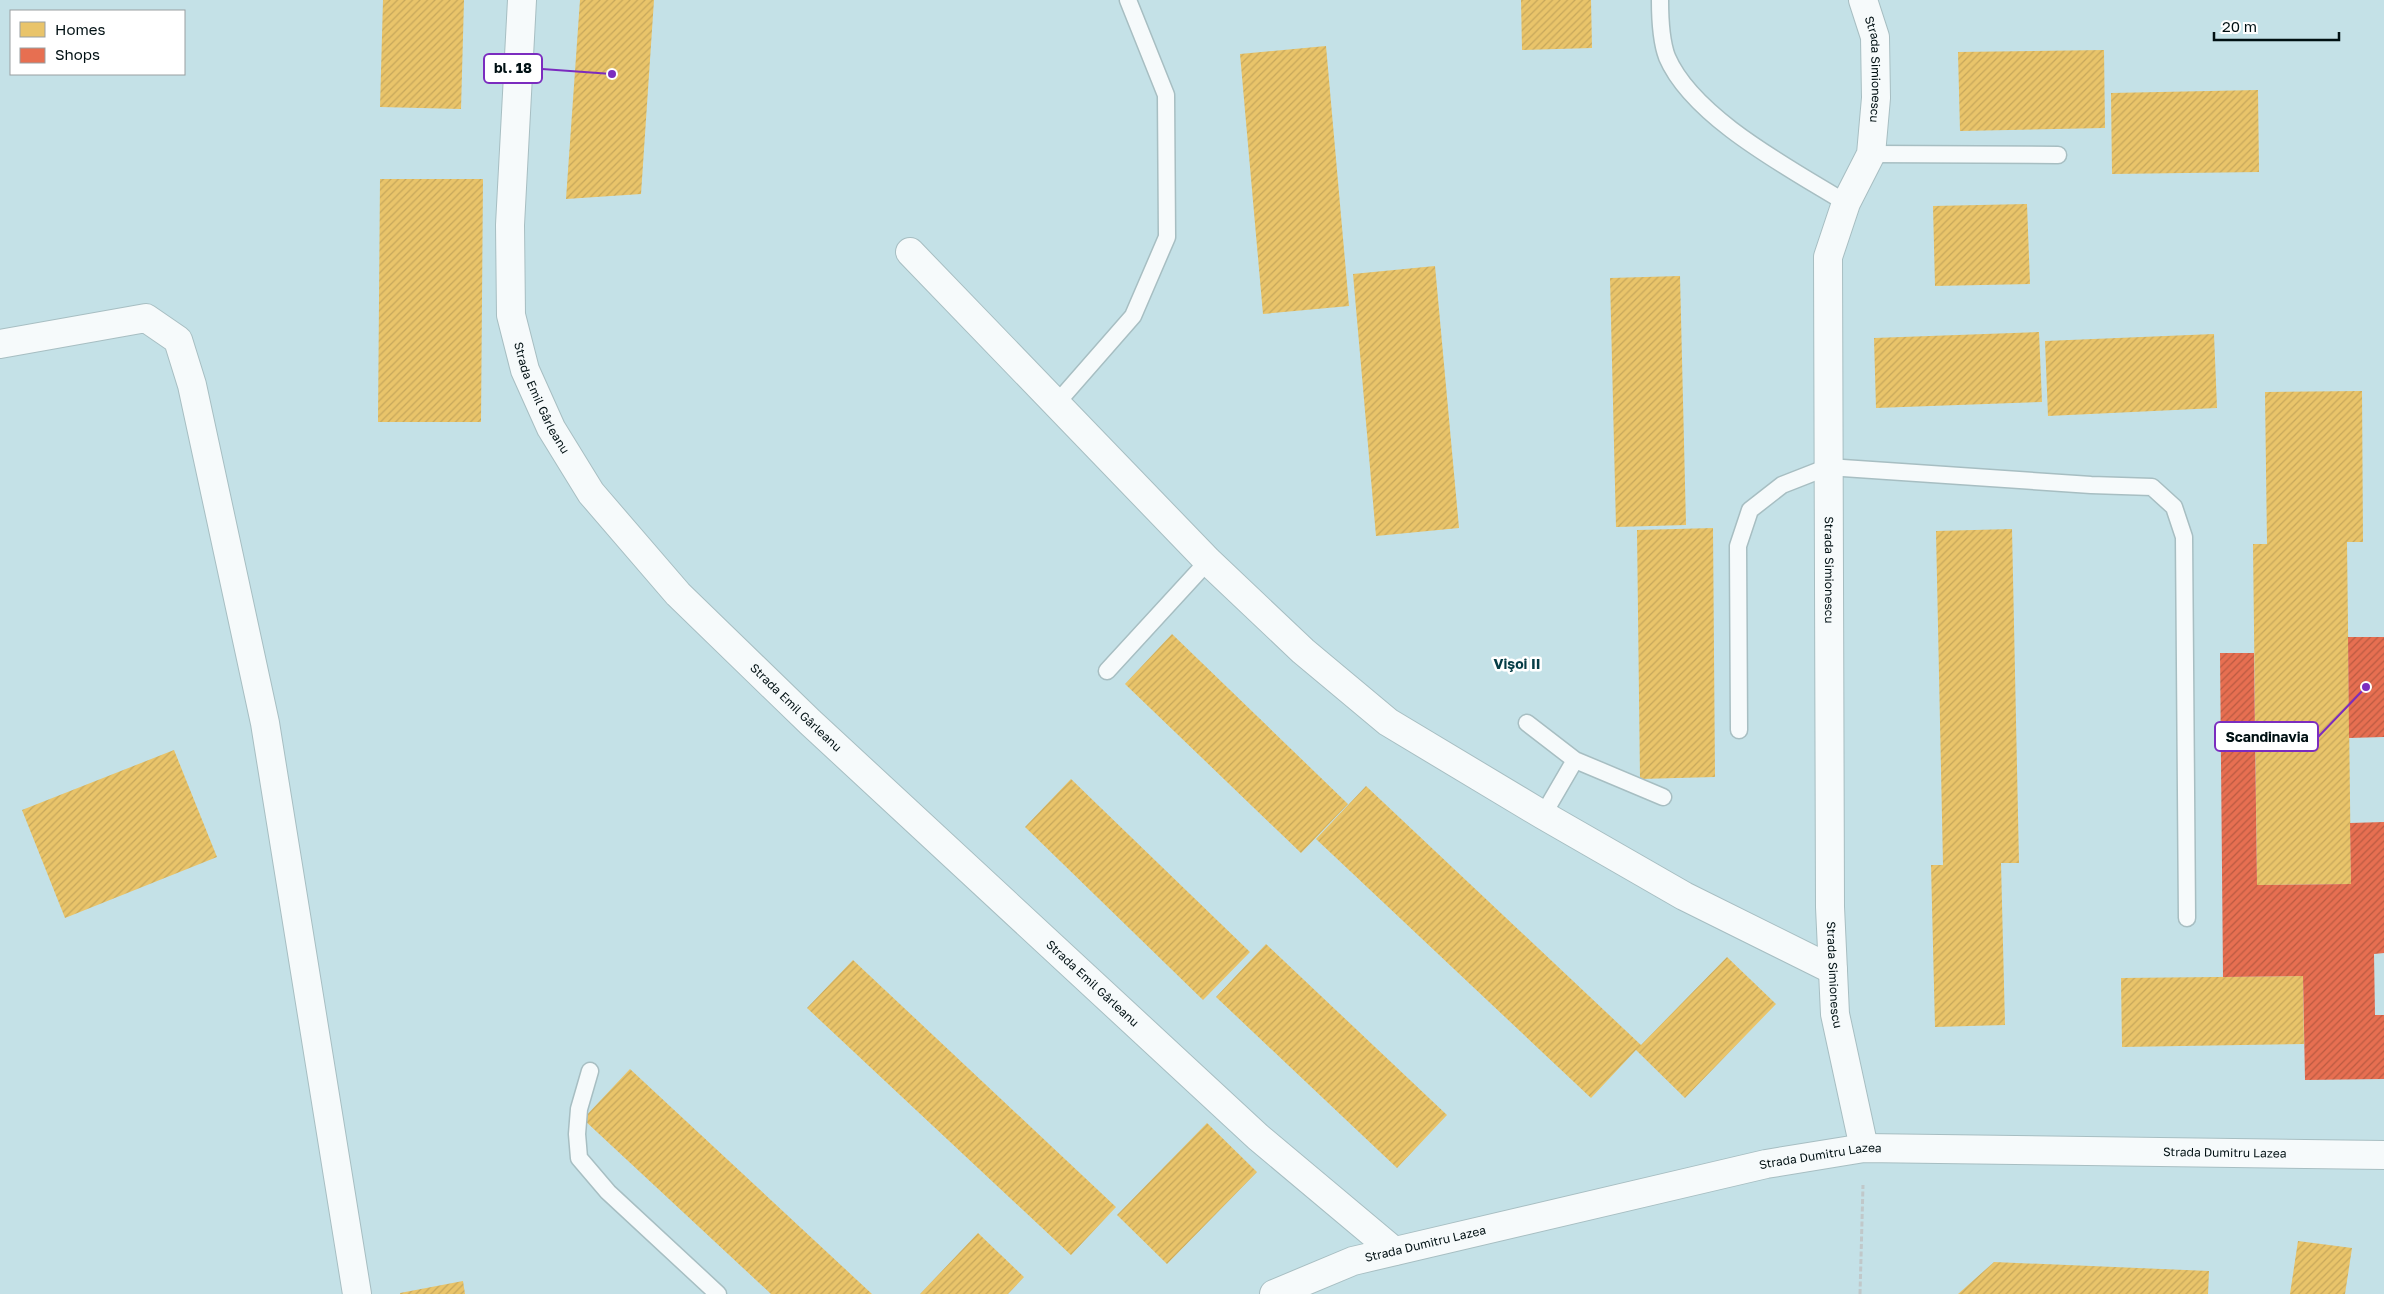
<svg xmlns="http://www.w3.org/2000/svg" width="2384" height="1294" viewBox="0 0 2384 1294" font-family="'Golos Text',sans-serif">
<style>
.homes{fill:url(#homes-hatch)}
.shops{fill:url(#shops-hatch)}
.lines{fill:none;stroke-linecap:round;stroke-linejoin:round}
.lane-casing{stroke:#a7bec2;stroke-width:19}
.street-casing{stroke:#a7bec2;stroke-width:30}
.path{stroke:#c0c8ca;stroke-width:3;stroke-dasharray:5 2.5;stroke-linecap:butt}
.lane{stroke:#f6fafb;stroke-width:16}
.street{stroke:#f6fafb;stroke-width:28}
.labels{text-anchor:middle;stroke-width:5;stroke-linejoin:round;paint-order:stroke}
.street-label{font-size:12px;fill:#001013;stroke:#fff}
.neighbourhood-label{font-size:14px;font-weight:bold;fill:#053d46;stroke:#fff}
.leader{fill:none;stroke:#7b2cbf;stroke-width:2}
.callout-dot{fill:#7b2cbf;stroke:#fff;stroke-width:2}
.callout{fill:#fff;stroke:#7b2cbf;stroke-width:2}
.callout-label{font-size:14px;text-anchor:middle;font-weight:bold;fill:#001013}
</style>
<defs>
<pattern id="homes-hatch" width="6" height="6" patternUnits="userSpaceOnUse" patternTransform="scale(1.25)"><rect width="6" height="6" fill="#e9c46a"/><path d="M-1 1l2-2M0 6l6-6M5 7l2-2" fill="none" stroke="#c6a75b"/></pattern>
<pattern id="shops-hatch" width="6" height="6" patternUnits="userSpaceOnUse" patternTransform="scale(1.25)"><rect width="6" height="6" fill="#e76f51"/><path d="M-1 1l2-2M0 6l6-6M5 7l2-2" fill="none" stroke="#b95a42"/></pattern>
</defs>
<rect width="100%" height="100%" fill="#c4e1e7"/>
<!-- homes -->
<path class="homes" d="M383,0H464L461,109L380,107Z
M580,0H654L641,194L566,199Z
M1521,0H1591L1592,48L1522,50Z
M1326,46L1349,306L1263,314L1240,54Z
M2104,50L2105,128L1960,131L1958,52Z
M2258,90L2259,172L2112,174L2111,93Z
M380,179H483L481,422H378Z
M2027,204L2030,284L1935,286L1933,206Z
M1435,266L1459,528L1376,536L1353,274Z
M1680,276L1686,525L1616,527L1610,278Z
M2039,332L2042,402L1876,408L1874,338Z
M2214,334L2217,408L2048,416L2045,341Z
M2362,391L2363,542H2347L2351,884L2257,885L2253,544H2267L2265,392Z
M1713,528L1715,777L1640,779L1637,530Z
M2012,529L2019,863H2001L2005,1025L1935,1027L1931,865H1943L1936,531Z
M1172,634L1348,804L1301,853L1125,684Z
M174,750L217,857L65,918L22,810Z
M1071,779L1250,952L1203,1000L1025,827Z
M1366,786L1641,1045L1727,957L1776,1004L1685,1098L1636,1050L1591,1098L1316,839Z
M1266,944L1447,1115L1397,1168L1216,997Z
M853,960L1116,1207L1071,1255L807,1008Z
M2303,976L2304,1044L2122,1047L2121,978Z
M630,1069L872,1294H771L583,1119Z
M1207,1123L1257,1172L1167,1264L1117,1215Z
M978,1233L1024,1277L1008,1294H920Z
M2298,1241L2352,1248L2345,1294H2290Z
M1994,1262L2209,1271L2208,1294H1958Z
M463,1281L465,1294H400V1293Z"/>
<!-- shops -->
<path class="shops" d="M2348,637H2384V737L2349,738Z
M2220,653H2254L2257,885L2351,884L2350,823L2384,822V953L2374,954L2375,1015H2384V1079L2305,1080L2303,976L2223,977Z"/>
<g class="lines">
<!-- lane casing -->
<g class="lane-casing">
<path id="lane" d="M1660,0C1660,17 1661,41 1667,57C1693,118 1791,169 1846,203
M1871,154L2058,155
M1056,404L1133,316L1167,237L1166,95L1128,0
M1107,671L1208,561
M1527,723L1575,760L1663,797
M1739,730L1738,546L1750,510L1782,485L1828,467L2091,485L2152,487L2174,507L2184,537L2187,918
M1543,815L1575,760
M590,1071L579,1109L577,1134L579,1158L608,1192L718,1294"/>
</g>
<!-- street casing -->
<g class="street-casing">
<g id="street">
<path id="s1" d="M522,0L510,225L511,315L525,370L551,428L591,493L678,594L810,722L1258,1137L1394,1251"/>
<path id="s2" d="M1863,0L1875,37L1876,98L1871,154L1846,203L1828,257L1830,907L1835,1014L1864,1148"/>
<path d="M910,252L1208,561L1303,651L1388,722L1543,815L1684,896L1833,970"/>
<path d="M0,344L146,318L178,340L192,385L265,723L357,1294"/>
<path id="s3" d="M1274,1294L1353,1261L1766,1164L1864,1148L2384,1155"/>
</g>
</g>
<!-- path -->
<path class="path" d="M1860,1294L1863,1185"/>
<!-- lane -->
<use href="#lane" class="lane"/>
<!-- street -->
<use href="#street" class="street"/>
</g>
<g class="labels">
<!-- street labels -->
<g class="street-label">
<text dy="4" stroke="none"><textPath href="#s2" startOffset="71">Strada Simionescu</textPath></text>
<text dy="4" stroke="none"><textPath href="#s1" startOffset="404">Strada Emil Gârleanu</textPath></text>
<text dy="4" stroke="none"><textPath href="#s2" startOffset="581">Strada Simionescu</textPath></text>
<text dy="4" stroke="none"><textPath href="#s1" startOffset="809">Strada Emil Gârleanu</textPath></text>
<text dy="4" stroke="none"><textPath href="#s2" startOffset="986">Strada Simionescu</textPath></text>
<text dy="4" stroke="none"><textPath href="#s1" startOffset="1214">Strada Emil Gârleanu</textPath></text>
<text dy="4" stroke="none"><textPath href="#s3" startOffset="970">Strada Dumitru Lazea</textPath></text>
<text dy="4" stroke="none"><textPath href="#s3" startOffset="565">Strada Dumitru Lazea</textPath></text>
<text dy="4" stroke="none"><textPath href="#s3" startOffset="160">Strada Dumitru Lazea</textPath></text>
</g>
<!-- neighbourhood labels -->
<g class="neighbourhood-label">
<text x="1517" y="669">Vişoi II</text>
</g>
</g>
<!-- callouts -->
<path class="leader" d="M612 74L542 69M2366 687L2318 737"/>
<g class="callout-dot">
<circle cx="612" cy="74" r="5"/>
<circle cx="2366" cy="687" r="5"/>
</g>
<g class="callout">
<rect x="484" y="54" width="58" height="29" rx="5"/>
<rect x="2215" y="722" width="103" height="29" rx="5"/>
</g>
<g class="callout-label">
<text x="513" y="73">bl. 18</text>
<text x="2267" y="742">Scandinavia</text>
</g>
<!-- legend -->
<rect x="10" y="10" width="175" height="65" fill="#ffffff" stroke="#999fa1"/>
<rect x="20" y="22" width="25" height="15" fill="#e9c46a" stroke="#999fa1"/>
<text x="55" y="35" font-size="15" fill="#001013">Homes</text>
<rect x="20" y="48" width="25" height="15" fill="#e76f51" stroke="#999fa1"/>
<text x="55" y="60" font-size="15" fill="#001013">Shops</text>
<!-- scale -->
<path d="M2214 32v8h125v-8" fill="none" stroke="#001013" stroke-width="2.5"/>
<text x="2222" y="32" font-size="15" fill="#001013" stroke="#ffffff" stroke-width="4" paint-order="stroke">20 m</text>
</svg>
